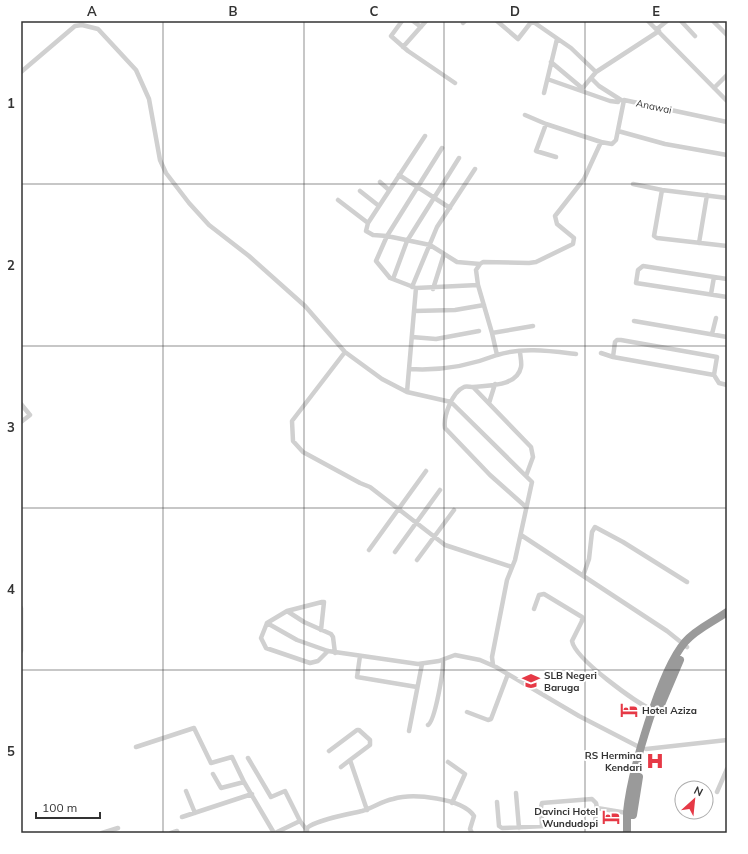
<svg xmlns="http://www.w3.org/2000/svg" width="748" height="854" viewBox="0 0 748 854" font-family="Mulish,sans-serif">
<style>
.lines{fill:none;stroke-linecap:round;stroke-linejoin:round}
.street{stroke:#d0d0d0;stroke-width:4.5}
.highway{stroke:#9a9a9a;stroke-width:8}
.grid{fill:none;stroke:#333;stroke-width:1;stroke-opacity:0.55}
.labels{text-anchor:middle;stroke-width:4;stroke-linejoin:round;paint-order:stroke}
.street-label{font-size:10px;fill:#333;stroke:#fff}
.poi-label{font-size:10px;font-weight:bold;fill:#333;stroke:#fff;text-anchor:start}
.neatline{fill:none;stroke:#333;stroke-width:1.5}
.grid-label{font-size:13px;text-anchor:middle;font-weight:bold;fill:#333}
</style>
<rect width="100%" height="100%" fill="#fff"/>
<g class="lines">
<!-- street -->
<path class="street" d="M402,21L391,36L408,51L455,83
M413,21L421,27
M497,21L518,39L532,21
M532,21L571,48L596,72L659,31
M648,21L727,101
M681,21L695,36
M713,21L727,35
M463,23L465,21
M657,29L667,21
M403,47L426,21
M551,62L582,88
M21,72L75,26L82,25L98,29L136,70L149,99L160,160L166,173L189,203L209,225L249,256L305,306L345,352L382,379L407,392L416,288L478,285
M591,78L599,86L621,100
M550,80L610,101L618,102L619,100
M714,88L727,75
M581,90L596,72
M544,93L557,39
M525,115L546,124L601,142
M546,124L536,151L556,157
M618,131L665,144L727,155
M425,136L368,223L366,231L373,235L387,236L430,245L457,262L480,264
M399,175L450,208
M380,182L389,190
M633,184L662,190L727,198
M662,190L654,236L657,238L727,246
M360,191L379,206
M338,200L368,223
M699,243L707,195
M393,279L407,241L459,158
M727,279L643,266L638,270L636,283L727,297
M412,287L437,227L475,169
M416,288L390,278L376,261L387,236L442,148
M433,289L444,254
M711,294L714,277
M414,311L455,310L484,305
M634,321L727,337
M492,333L533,326
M712,334L716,318
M412,337L436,339L479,331
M345,352L292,421L293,441L303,452L360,483L370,487L445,545L512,567
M601,353L613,357
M576,354C550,351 522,347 497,355L492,333L478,285L476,270L480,264L483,262L529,263L536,262L573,244L574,238L557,224L555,216L584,179L601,142L612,144L616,140L624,100L727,122
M409,369C439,371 469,366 497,355
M714,375L613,357L615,342L617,340H621L717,357L714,375L719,383L727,385
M473,387C488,385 517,387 521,367C522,362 520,356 520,351
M407,392L451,402L532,482L515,560L507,580L492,657L493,665
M489,403L495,384
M21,404L30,415L21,422
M526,476L533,457L531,447L473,387C470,387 466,386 464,387C452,392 443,417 445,428L490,475L526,507
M521,535L667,631L687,647
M369,550L426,471
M395,552L440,490
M417,560L454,510
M583,576L589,559L592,532L595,527L623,542L687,582
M21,608V651
M534,609L539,595L544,594L582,617V621L572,641C575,659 636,703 653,710
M287,611L304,622L331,634L333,637L335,653
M267,623L261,638L266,648L310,663L318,661L328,651
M321,630L324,602H322L287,611L267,623L297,640L328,651L418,664L439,661L455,655L480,660L496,667L579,716L641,748
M360,656L357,677L417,687
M467,712L488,720L491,719L508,674
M428,725C435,721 444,669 443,660
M409,731L422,664
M136,747L194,728L211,763L232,757L244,782
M646,749L727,740
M329,751L357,730H359L370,740V745L350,760L367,810
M248,758L271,797L285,791L300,821L306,829
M448,762L465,774L452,803
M341,767L350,760
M213,774L221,788L244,782L274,833
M186,791L195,813
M717,792L727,769
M516,793L519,828
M497,802L499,826L502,828L589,824L595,821L597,808L627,813
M182,817L252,794
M542,826L541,807L542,803L592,799L596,803L597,808
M102,833L118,828
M171,833L177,831L178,833
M275,833L300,821
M307,833V828C315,820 349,814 362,811C373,808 382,801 393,799C413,793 462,798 474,816L470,829L472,833"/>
<!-- highway -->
<path class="highway" d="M660,707L680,660
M633,815L639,777
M627,833C627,826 627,819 627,812C631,773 660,671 685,642C696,629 713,622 727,612"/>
</g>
<!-- grid -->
<path class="grid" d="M163,21V833M304,21V833M444,21V833M585,21V833M21,184H727M21,346H727M21,508H727M21,670H727"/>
<!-- icons -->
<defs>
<g id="school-bare" transform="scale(1.38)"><path d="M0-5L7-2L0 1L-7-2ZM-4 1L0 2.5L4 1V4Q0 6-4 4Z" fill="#e63946" stroke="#fff" stroke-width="2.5" paint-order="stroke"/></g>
<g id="hotel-bare" transform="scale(1.38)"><path d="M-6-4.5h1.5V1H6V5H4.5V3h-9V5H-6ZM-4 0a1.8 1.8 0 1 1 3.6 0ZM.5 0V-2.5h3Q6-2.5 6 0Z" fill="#e63946" stroke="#fff" stroke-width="2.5" paint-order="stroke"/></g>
<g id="hospital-bare" transform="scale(1.38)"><path d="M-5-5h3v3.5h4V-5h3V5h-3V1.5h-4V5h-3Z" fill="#e63946" stroke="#fff" stroke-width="2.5" paint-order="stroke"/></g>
</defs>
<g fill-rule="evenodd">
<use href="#school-bare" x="531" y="681"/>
<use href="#hotel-bare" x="629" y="710"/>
<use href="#hospital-bare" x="655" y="761"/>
<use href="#hotel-bare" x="611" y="817"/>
</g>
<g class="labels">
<!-- street labels -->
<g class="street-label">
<text transform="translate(654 106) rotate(12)" y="4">Anawai</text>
</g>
<!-- poi labels -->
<g class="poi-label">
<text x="544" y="679">SLB Negeri<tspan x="544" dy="12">Baruga</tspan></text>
<text x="642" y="714">Hotel Aziza</text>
<text x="642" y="759" text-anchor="end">RS Hermina<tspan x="642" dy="12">Kendari</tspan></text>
<text x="598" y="815" text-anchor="end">Davinci Hotel<tspan x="598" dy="12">Wundudopi</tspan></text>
</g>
</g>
<!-- border -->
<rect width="748" height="854" fill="none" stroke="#ffffff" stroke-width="44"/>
<!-- north arrow -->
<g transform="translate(694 800) rotate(27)"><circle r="19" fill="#ffffff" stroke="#adadad"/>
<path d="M0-3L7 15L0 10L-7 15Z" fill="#e63946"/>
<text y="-6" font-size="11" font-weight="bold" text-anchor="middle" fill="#333333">N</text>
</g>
<!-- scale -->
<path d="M36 812v6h64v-6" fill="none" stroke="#333333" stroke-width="2"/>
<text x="42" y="812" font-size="12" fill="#333333" stroke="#ffffff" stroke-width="3" paint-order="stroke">100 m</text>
<rect x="22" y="22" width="704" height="810" class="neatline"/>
<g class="grid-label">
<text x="92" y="16">A</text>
<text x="233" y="16">B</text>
<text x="374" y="16">C</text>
<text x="515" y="16">D</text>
<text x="656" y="16">E</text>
<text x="11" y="108">1</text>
<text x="11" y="270">2</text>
<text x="11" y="432">3</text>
<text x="11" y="594">4</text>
<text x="11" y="756">5</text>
</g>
</svg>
